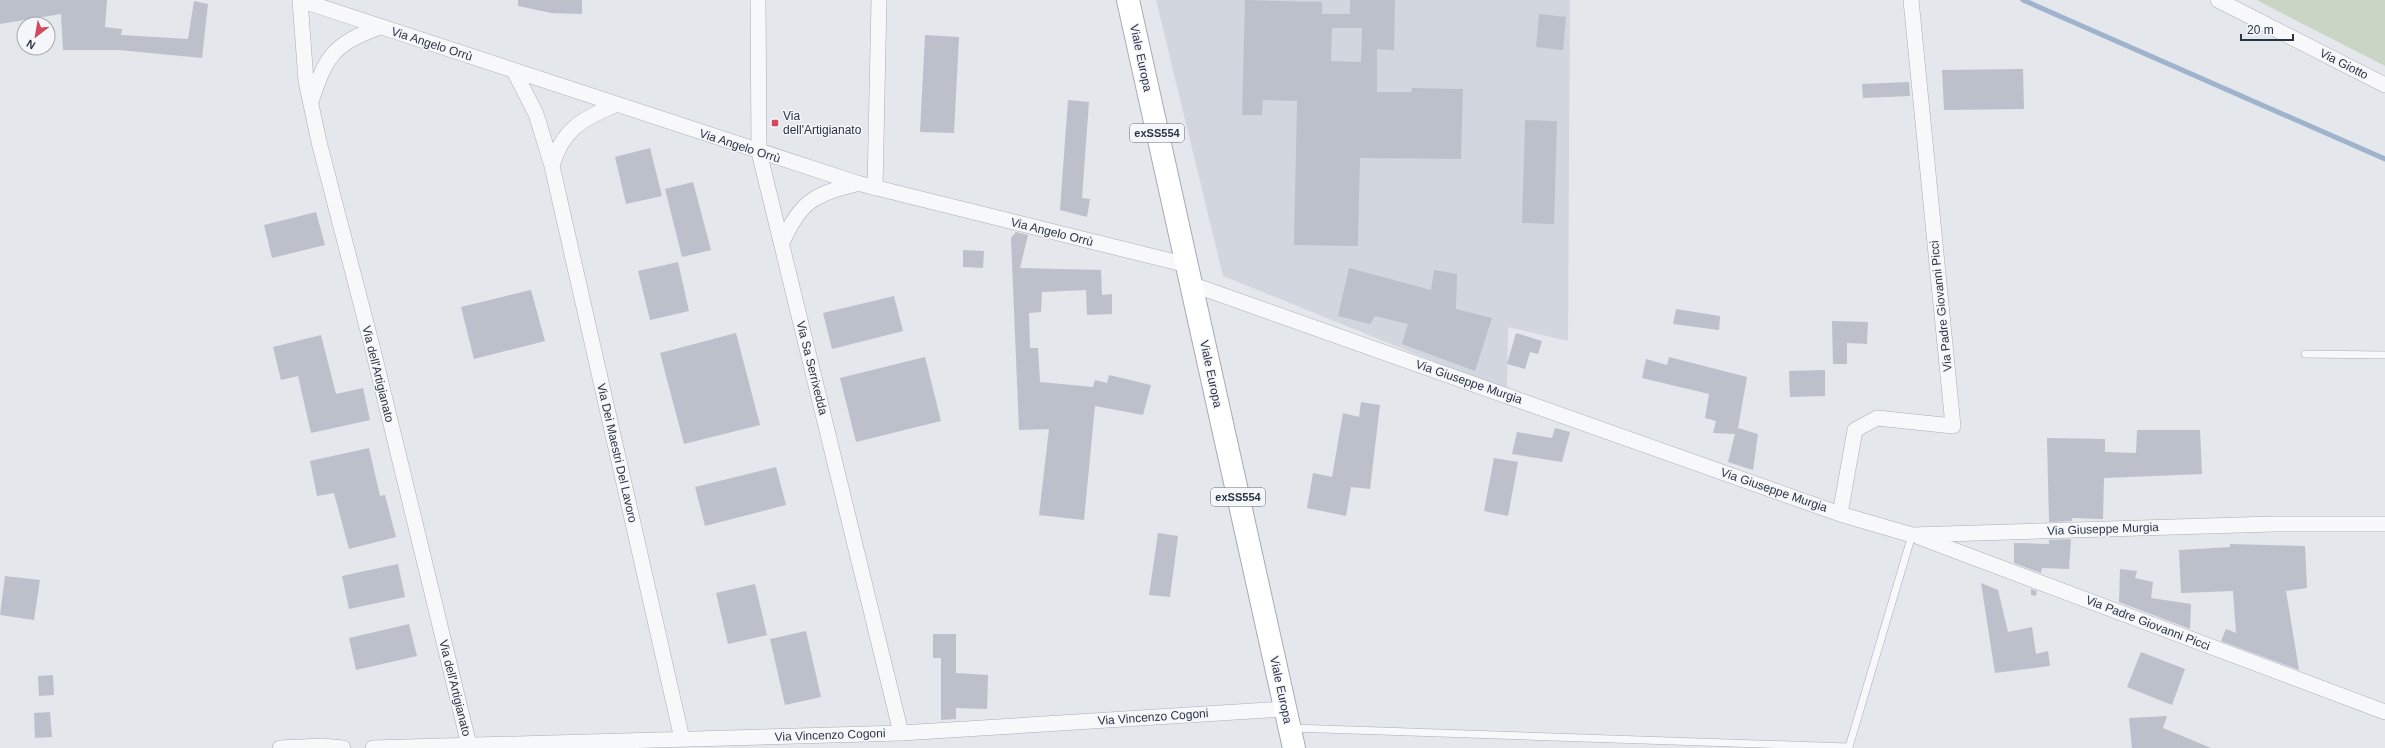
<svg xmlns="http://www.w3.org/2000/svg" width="2385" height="748" viewBox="0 0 2385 748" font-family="Arial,sans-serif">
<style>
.built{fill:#d2d6de}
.green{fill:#c9d6c5}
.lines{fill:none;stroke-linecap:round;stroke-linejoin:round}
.stream{stroke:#9fb4cc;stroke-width:5}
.building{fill:#bbc0ca;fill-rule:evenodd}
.service-casing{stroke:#a9aeb7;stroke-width:8}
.minor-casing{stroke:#a9aeb7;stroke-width:16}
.primary-casing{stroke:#a3abb8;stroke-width:24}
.service{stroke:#f7f8fa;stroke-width:7}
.minor{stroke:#f7f8fa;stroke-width:15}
.primary{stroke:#fff;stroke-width:22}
.poi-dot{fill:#d1495b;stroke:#f4f6f9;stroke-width:1.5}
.labels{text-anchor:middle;stroke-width:3;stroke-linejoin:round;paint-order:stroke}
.shield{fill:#f4f6f9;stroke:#676e7b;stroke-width:1}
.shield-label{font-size:11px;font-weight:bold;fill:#2b3445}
.street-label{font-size:12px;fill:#2b3445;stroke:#f4f6f9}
.poi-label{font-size:12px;fill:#2b3445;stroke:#f4f6f9;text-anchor:start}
</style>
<rect width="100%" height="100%" fill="#e4e7ec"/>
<!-- built -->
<path class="built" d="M1156,0H1570L1568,341L1508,327L1507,391L1223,276Z"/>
<!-- green -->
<path class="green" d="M2257,0H2385V66L2268,6Z"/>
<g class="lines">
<!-- stream -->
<path class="stream" d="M2023,0L2385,159"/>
</g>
<!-- building -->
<path class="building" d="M0,0H107L105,27L122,29L121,35L188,39L194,1L208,4L202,58L119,50H63L61,14L0,24Z
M518,0H582V14L551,13L518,6Z
M1245,0L1322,2V14H1350V0H1395L1394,50L1377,49V92H1411L1412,88L1463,89L1461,159L1360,158L1358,246L1294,245L1297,101L1263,100L1262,115H1242ZM1332,28H1362L1361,62L1331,61Z
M1539,14L1566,17L1563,50L1536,47Z
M925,35L959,37L954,133L920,132Z
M2023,69L2024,109L1944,110L1942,70Z
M1909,82L1910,96L1863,98L1862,84Z
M1068,100L1089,102L1082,198L1090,199L1087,217L1060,210Z
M1525,120L1557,121L1554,224L1522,223Z
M650,148L662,196L626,204L615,157Z
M693,182L711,250L682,257L665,189Z
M316,212L325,245L272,258L264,225Z
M1016,232L1028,235L1020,268L1101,270L1102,295L1112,294V314L1087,315L1086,290L1042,292L1041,312L1029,313L1030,348H1038L1040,382L1093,387L1095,380L1107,383L1109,375L1151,385L1143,415L1095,406L1084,520L1039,515L1049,429L1019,430L1011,238Z
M963,250L984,251L983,268L963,267Z
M678,262L689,311L650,320L638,271Z
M1349,268L1431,290L1434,270L1457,274L1456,309L1492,318L1475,371L1402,344L1408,324L1375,316L1370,324L1338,316Z
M531,290L545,341L474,359L461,307Z
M894,296L903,331L832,349L823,313Z
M1676,309L1720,316L1719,330L1673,324Z
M1832,321L1868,322L1867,344L1847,343V364H1833Z
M736,333L760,425L684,444L660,353Z
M1516,333L1542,341L1538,354L1530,352L1525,369L1507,364Z
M321,335L336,394L363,388L370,420L311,433L298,376L281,380L273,347Z
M925,357L941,421L856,442L840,378Z
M1669,357L1747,377L1738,428L1758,434L1753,470L1728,462L1735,434L1713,433L1716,421L1705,418L1709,394L1642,378L1646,359L1667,365Z
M1825,370V396L1790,397L1789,371Z
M1361,402L1380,405L1370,489L1351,487L1346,516L1307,508L1313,473L1332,477L1343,413L1359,417Z
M1555,428L1570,432L1562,462L1512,454L1517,432L1552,438Z
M2137,430H2200L2202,474L2104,478L2103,519L2072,518V521L2049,522L2047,438L2105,439V452L2136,453Z
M369,448L380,496L385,495L396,537L349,549L334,493L317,496L310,461Z
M1494,458L1518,462L1508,516L1484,511Z
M776,467L786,505L705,526L695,487Z
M1158,533L1178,536L1170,597L1149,595Z
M2071,539L2069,569L2042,568L2041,573L2014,563V543L2049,544V540Z
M2230,544L2305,546L2307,588L2286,591L2299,670L2221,641L2226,629L2236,633L2233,591L2181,593L2179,550L2230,547Z
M398,564L405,597L349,609L342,576Z
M2120,569L2137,571L2135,578L2153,582L2151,598L2191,604L2190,629L2119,602Z
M5,576L40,580L34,620L0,615Z
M1981,583L1998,590L2008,632L2032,627L2036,654L2048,651L2050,666L1995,673Z
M755,584L767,635L728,644L716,593Z
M2031,589L2037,591L2036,596L2031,595Z
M409,624L417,656L356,670L349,638Z
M806,631L821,697L785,705L770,639Z
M933,634H956V673L988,675L987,709L956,708V719L941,720V658H933Z
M2141,652L2185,669L2172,705L2127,687Z
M53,675L54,695L39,696L38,676Z
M50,712L52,737L35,738L34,713Z
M2167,716L2163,728L2211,748H2132L2129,718Z"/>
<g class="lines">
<!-- service casing -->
<g class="service-casing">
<path id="service" d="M2305,354L2385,355
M1293,728L1849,747L1912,535"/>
</g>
<!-- minor casing -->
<g class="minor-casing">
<path id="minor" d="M300,0L857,183L1187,265
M300,0L306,81L319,142L372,346L469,745
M758,0L759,152L901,733
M2218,0L2385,85
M514,71L536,114L552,166L682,739
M311,102C326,55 334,44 380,27
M552,166C562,130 582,119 615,105
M875,188L879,0
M782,243C800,202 814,194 856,184
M1191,284L1840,514L1912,535L2273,524H2385
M1840,514L1855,430L1877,418L1953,426L1911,0
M1919,537L2385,712
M280,748L323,746L343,748
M373,748L901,733L1285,709"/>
</g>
<!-- primary casing -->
<g class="primary-casing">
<path id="primary" d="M1128,0L1294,748"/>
</g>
<!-- service -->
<use href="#service" class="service"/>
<!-- minor -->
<use href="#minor" class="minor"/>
<!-- primary -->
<use href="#primary" class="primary"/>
</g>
<!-- markers -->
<rect class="poi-dot" x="771" y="119" width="8" height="8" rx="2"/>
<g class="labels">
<!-- shield labels -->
<g class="shield">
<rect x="1130" y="124" width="54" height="18" rx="3"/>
<rect x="1211" y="488" width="54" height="18" rx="3"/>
</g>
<g class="shield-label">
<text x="1157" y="137">exSS554</text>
<text x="1238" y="501">exSS554</text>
</g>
<!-- street labels -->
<g class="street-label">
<text transform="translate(432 44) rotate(18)" y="4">Via Angelo Orrù</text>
<text transform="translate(1141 58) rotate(78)" y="4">Viale Europa</text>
<text transform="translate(2344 64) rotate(27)" y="4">Via Giotto</text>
<text transform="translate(740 146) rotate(18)" y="4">Via Angelo Orrù</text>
<text transform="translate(1052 232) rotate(14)" y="4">Via Angelo Orrù</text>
<text transform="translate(1941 306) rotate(-96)" y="4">Via Padre Giovanni Picci</text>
<text transform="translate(812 368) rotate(76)" y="4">Via Sa Serrixedda</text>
<text transform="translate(378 374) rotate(76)" y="4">Via dell'Artigianato</text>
<text transform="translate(1211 374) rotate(78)" y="4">Viale Europa</text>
<text transform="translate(1469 382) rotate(19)" y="4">Via Giuseppe Murgia</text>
<text transform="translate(617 453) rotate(77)" y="4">Via Dei Maestri Del Lavoro</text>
<text transform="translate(1774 490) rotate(19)" y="4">Via Giuseppe Murgia</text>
<text transform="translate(2103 529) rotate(-2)" y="4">Via Giuseppe Murgia</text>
<text transform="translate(2148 623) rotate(21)" y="4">Via Padre Giovanni Picci</text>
<text transform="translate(455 688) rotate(76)" y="4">Via dell'Artigianato</text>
<text transform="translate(1281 690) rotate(78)" y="4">Viale Europa</text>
<text transform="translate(1153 717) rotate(-4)" y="4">Via Vincenzo Cogoni</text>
<text transform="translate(830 735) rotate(-2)" y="4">Via Vincenzo Cogoni</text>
</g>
<!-- poi labels -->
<g class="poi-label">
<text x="783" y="120">Via<tspan x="783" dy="14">dell'Artigianato</tspan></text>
</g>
</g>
<!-- north arrow -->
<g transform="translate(36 36) rotate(211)"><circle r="19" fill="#f4f6f9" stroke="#a4a8b1"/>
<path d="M0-3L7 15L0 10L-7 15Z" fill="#d1495b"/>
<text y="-6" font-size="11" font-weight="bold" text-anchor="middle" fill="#2b3445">N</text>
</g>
<!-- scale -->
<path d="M2241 34v6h52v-6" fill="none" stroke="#2b3445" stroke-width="2"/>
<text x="2247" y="34" font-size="12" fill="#2b3445" stroke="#f4f6f9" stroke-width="3" paint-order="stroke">20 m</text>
</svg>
